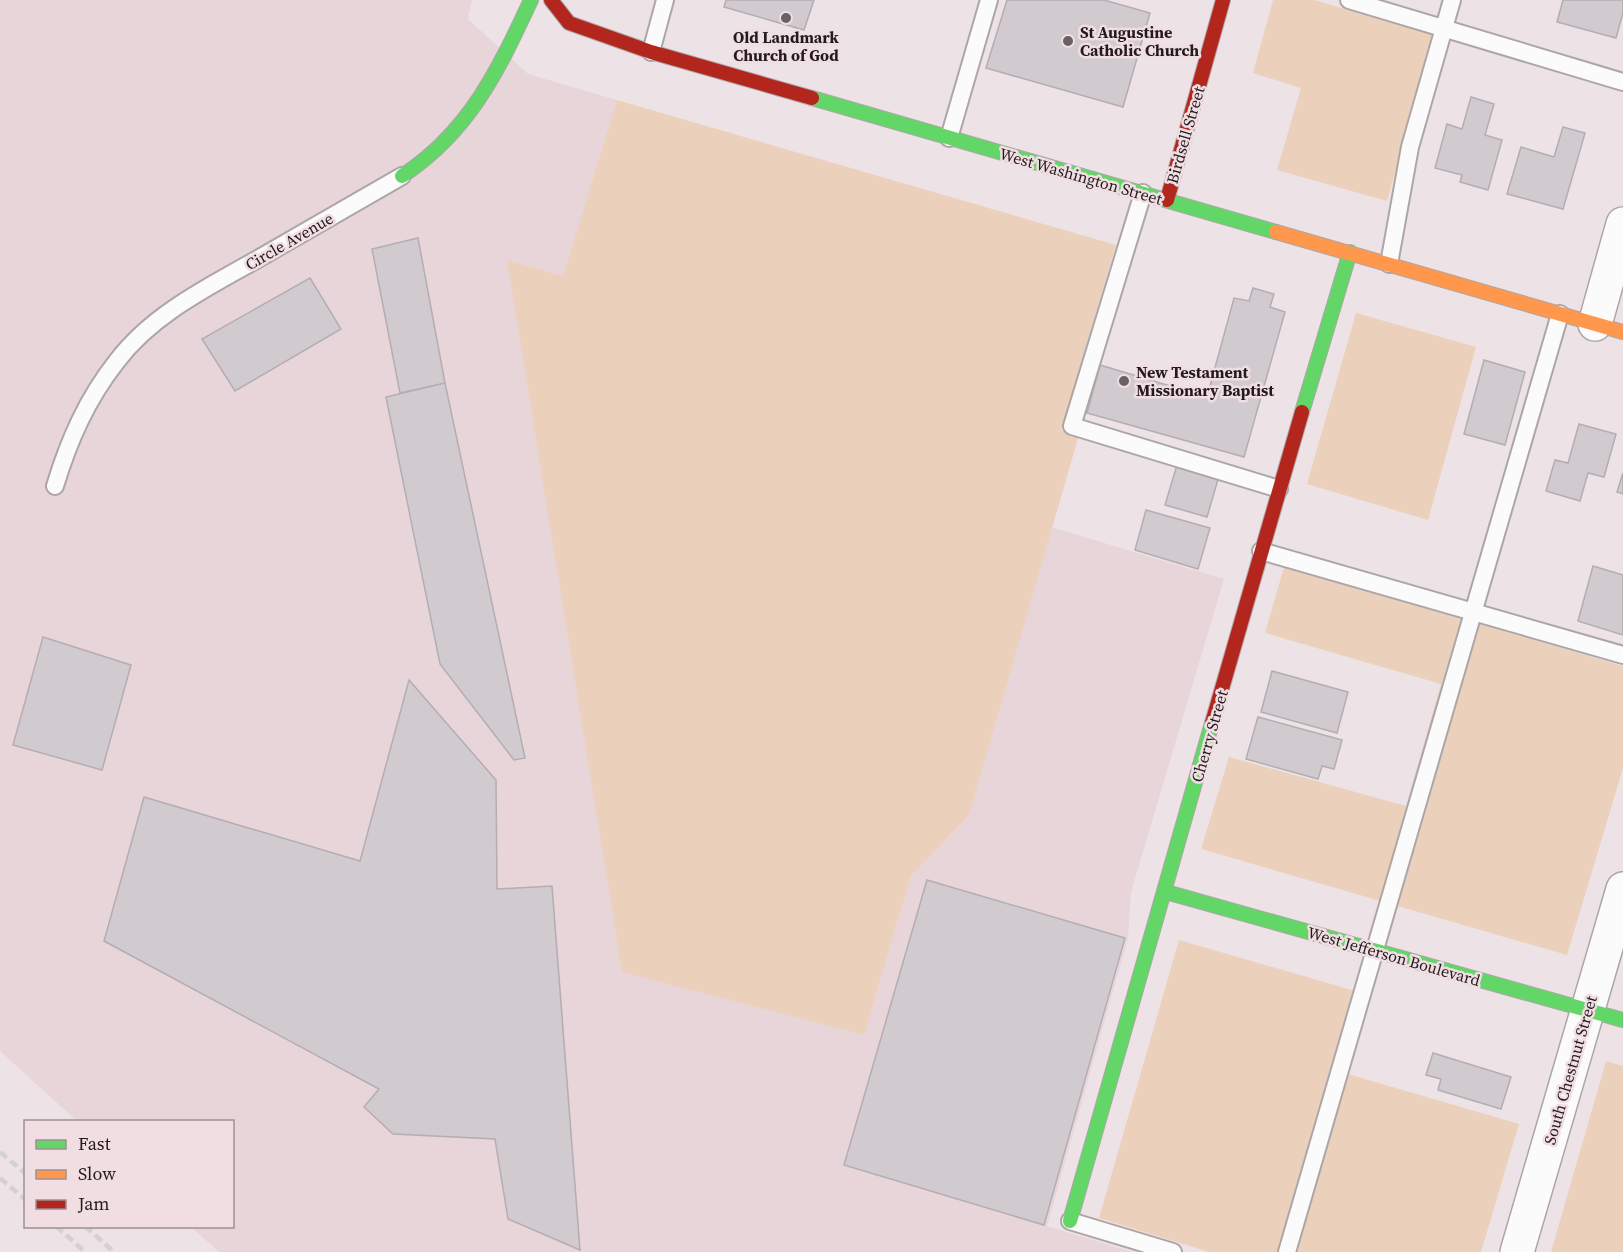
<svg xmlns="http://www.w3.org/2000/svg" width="1623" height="1252" viewBox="0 0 1623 1252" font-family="'Source Serif 4',serif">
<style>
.built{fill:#e8d5da}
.green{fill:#ebd1bc}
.building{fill:#d1cace;stroke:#b4adb1;stroke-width:1.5}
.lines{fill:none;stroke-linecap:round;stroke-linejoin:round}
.lane-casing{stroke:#ada6a7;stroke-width:20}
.street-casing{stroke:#ada6a7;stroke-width:36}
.fast-casing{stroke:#ada6a7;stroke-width:16}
.slow-casing{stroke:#ada6a7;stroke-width:16}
.jam-casing{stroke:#ada6a7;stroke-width:16}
.lane{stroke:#fcfbfb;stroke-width:16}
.street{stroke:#fcfbfb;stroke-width:33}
.fast{stroke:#63d668;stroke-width:14}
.slow{stroke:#ff974d;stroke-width:14}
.jam{stroke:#b3261e;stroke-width:14}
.rail{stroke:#d4d1d1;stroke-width:4.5;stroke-dasharray:9 4.5;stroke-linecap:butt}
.poi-dot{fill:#696163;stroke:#f1dee3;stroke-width:2}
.labels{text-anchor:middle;stroke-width:5;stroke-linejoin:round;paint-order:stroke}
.poi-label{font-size:16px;font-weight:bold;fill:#221b1d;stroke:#f1dee3;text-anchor:start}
.street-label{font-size:16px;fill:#221b1d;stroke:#f1dee3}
</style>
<rect width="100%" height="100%" fill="#ede2e5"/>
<!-- built -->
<path class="built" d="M0,0H472L468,19L528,74L617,100L563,277L507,260L864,1035L911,876L969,815L1051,527L1224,579L1131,892L1128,938L1047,1226L1132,1252H219L191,1227L232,1226V1122L77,1121L0,1051Z"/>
<!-- green -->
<path class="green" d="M1273,0H1314L1434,35L1387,201L1277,170L1301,88L1253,73Z
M617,100L1116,245L1061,430L1079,435L969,815L911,876L864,1035L622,972L507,260L563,276Z
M1356,313L1476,347L1428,520L1307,484Z
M1284,567L1623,666V768L1567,955L1201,849L1229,757L1406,806L1441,684L1265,633Z
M1179,940L1355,991L1352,1056L1348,1074L1519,1124L1481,1252H1295L1310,1205L1294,1200L1278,1252H1209L1099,1218Z
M1606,1061L1623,1066V1252H1551Z"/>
<!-- building -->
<path class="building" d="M726,0H814L804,30L724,7Z
M1007,0H1104L1150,13L1123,107L986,68Z
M1563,0H1623V13L1616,38L1557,22Z
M1471,97L1494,104L1485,135L1502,140L1488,190L1460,182L1462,175L1435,168L1447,124L1462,129Z
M1563,127L1585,133L1563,209L1507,194L1521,147L1554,157Z
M418,238L445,383L400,393L372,249Z
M310,278L341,329L235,391L202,339Z
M1253,288L1274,294L1270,307L1285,312L1244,457L1087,413L1100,365L1207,397L1234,298L1249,301Z
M1484,360L1525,372L1505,445L1464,434Z
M445,383L525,758L514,760L440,664L386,397Z
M1579,424L1616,434L1604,477L1588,473L1580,501L1546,491L1555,460L1568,463Z
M1177,465L1219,476L1207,517L1165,505Z
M1623,473V494L1617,492Z
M1146,510L1210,528L1198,569L1135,550Z
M1593,566L1623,575V635L1578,621Z
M43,637L131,665L102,770L13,745Z
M1272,671L1348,692L1337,733L1261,712Z
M409,680L496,780L497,889L552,886L580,1250L508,1219L495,1139L393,1134L364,1107L379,1089L104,941L144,797L360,861Z
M1258,717L1342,740L1334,769L1322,766L1318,779L1246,759Z
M927,880L1125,938L1044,1225L844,1165Z
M1433,1053L1511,1077L1501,1109L1438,1090L1441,1079L1426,1075Z"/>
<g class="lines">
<!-- lane casing -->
<g class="lane-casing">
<path id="lane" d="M1349,0L1623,82
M651,52L665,0
M949,138L989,0
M1143,193L1072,426L1279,489
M1389,264L1410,147L1452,0
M55,486C69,440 87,399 117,361C152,315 206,288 256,260C305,232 353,204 402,176
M1261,551L1623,655
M1070,1221L1173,1252
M1287,1252L1560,314"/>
</g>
<!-- street casing -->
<g class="street-casing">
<path id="street" d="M1595,324L1623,224
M1517,1252L1623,889"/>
</g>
<!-- fast casing -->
<g class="fast-casing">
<path id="fast" d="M812,98L1276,232
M402,176C469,132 498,71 531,0
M1302,412L1350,252
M1166,892L1623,1020
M1070,1221L1212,723"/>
</g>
<!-- slow casing -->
<g class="slow-casing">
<path id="slow" d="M1276,232L1623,332"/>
</g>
<!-- jam casing -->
<g class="jam-casing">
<path id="jam" d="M551,0L569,23L651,52L812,98
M1167,200L1223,0
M1212,723L1302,412"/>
</g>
<!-- lane -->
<use href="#lane" class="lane"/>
<!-- street -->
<use href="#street" class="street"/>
<!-- fast -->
<use href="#fast" class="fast"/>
<!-- slow -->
<use href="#slow" class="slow"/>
<!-- jam -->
<use href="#jam" class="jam"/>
<!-- rail -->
<path class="rail" d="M0,1152L26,1174
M0,1178L26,1200
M56,1226L85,1252
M85,1226L114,1252"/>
</g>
<!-- markers -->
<g class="poi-dot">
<circle cx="786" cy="18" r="6"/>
<circle cx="1068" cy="41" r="6"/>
<circle cx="1124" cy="381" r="6"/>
</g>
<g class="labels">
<!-- poi labels -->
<g class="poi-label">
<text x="1080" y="38">St Augustine<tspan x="1080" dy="18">Catholic Church</tspan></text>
<text x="786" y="43" text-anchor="middle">Old Landmark<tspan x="786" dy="18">Church of God</tspan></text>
<text x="1136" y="378">New Testament<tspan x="1136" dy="18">Missionary Baptist</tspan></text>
</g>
<!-- street labels -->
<g class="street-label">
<text transform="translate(1185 135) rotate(-74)" y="6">Birdsell Street</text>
<text transform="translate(1081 176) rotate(16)" y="6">West Washington Street</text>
<text transform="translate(289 241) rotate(-30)" y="6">Circle Avenue</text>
<text transform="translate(1209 736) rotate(-74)" y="6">Cherry Street</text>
<text transform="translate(1394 956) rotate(16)" y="6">West Jefferson Boulevard</text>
<text transform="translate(1570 1070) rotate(-74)" y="6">South Chestnut Street</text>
</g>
</g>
<!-- legend -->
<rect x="24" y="1120" width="210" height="108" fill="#f1dee3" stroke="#9e9094" stroke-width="1.5"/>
<rect x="36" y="1140" width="30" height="9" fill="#63d668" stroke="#9e9094" stroke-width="1.5"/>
<text x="78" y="1150" font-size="18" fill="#221b1d">Fast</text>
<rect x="36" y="1170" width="30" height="9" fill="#ff974d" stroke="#9e9094" stroke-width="1.5"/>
<text x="78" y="1180" font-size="18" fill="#221b1d">Slow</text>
<rect x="36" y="1200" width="30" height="9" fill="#b3261e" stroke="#9e9094" stroke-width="1.5"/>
<text x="78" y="1210" font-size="18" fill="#221b1d">Jam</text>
</svg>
